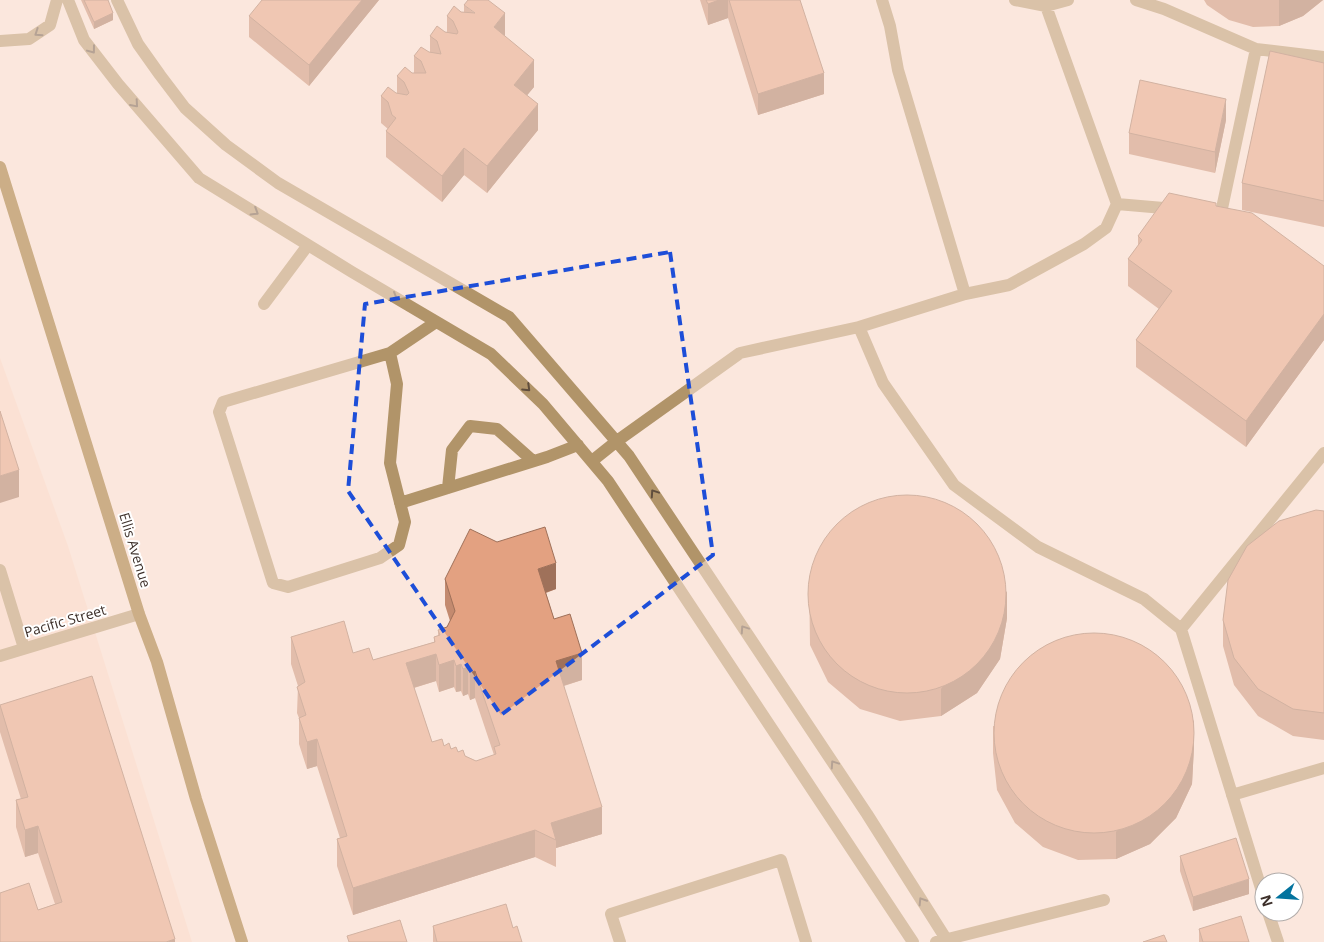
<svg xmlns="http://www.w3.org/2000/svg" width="1324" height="942" viewBox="0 0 1324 942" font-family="'Open Sans',sans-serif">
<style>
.built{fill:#fbdacb}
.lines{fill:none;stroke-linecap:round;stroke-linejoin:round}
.service{stroke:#b19469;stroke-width:12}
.minor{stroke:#b19469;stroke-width:12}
.secondary{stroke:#92681f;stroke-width:12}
.wall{fill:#c38a6f;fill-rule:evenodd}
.shaded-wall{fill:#9f715a}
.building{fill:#e3a181;stroke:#9f715a;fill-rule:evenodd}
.oneway{stroke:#604e3d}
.marked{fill:none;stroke:#1d4ed8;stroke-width:4;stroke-dasharray:10 6;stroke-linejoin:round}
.labels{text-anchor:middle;stroke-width:4;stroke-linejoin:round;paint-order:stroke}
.street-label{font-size:14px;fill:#3d302a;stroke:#fff}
</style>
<rect width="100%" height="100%" fill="#fbe7dd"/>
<!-- built -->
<path class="built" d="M0,358L68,546L192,942H0Z"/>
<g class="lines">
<!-- service -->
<path class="service" d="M68,0L84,40L118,84L199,178L352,272L491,354L543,404L608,481L913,942
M117,0L138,44L160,75L185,108L226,145L278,183L509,317L629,456L867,814L948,942
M1015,0L1046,6L1068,0
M1136,0L1164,9L1256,49L1324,57
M1046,6L1117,204
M0,41L29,39L50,25L57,0
M1221,213L1256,49
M965,294L1009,285L1084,244L1106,228L1117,204L1175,209
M264,304L308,245
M859,327L883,383L954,485L1038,547L1144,599L1181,629L1264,898
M390,353L223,402L219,412L273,583L288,587L380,558L399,545L405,522L390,463L397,384L390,353L436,322
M592,461L617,441L740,353L859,327L965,294L898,70L890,26L882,0
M448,488L452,450L470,426L497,429L533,461
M400,503L547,457L578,445
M0,570L24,648
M1181,629L1324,453
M1232,795L1324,768
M1268,912L1278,942
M620,942L611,914L781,860L806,942
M936,942L1104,900"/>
<!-- minor -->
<path class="minor" d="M0,656L139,614"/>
<!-- secondary -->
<path class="secondary" d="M0,167L139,614L157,662L196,799L242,942"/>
</g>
<!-- wall -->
<path class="wall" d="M81,0H108L113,20L94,29Z
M379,0L309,86L249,37V16Z
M700,0H800L824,94L758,115L728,18L708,25Z
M1204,0H1323L1303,16L1279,26L1253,27L1229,20L1207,5Z
M464,5L505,37L534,87L527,95L538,130L487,193L464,175L442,202L386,157V131L388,129L381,123V96L397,93V76L414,73V56L430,53V36L445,32H447V16L461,12H464Z
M1324,63V227L1242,210V183Z
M1226,120L1215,173L1129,154V133Z
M1216,206L1324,266V340L1246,447L1136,367V340L1159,309L1128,286V259L1138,246V236Z
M1324,511V740L1293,736L1258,716L1234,685L1223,646V620Z
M809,576L1007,618L1000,659L977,693L941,716L900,721L860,709L828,682L810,645Z
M445,579L556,589L546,593L554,619L582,680L564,686L602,834L556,848V867L535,857L353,915L337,866V839L340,838L317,766L307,769L299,744V718L297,713L298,686L291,664V637L353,653L373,660L434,642V637L438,636V630L447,627L450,621L445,605ZM436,681L439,692L454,687L456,692L461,691L463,696L468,694L470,700L475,698L494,755L476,761L451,749L444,746L432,742L414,688Z
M0,705L175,942L38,910L55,904L38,853L25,857L16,827V800L21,799L0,732Z
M993,726L1194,747L1192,784L1176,818L1150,844L1116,859L1078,860L1043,847L1015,823L997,790L993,753Z
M1180,856L1249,894L1193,911L1180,871Z
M433,926L513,928L522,942H433Z
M1199,929L1249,942H1199Z"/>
<!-- shaded-wall -->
<path class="shaded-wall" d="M362,0H379L309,86V65Z
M719,0H728V18L708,25V4Z
M1279,0H1323L1303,16L1279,26Z
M113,13V20L94,29V22Z
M505,13V40L494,27Z
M534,60V87L514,111V85Z
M824,73V94L758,115V94Z
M1226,99V120L1215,173V152Z
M538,104V130L487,193V166Z
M464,148V175L442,202V176Z
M1324,314V340L1246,447V421Z
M19,470V497L0,503V476Z
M556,563V589L538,595V569Z
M1007,591V618L1000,659L977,693L941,716V689Z
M582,653V680L556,688V661Z
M436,654V681L406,690V663Z
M454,660V687L439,692V665Z
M461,664V691L456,692V666Z
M468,667V694L463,696V669Z
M475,671V698L470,700V673Z
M1194,720V747L1192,784L1176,818L1150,844L1116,859V832Z
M317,739V766L307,769V742Z
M602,807V834L556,848V840L551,823Z
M38,826V853L25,857V830Z
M535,830V857L353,915V888Z
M1249,879V894L1193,911V897Z
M175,939V942H166Z"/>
<!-- building -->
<path class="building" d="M84,0H108L113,13L94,22Z
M262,0H362L309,65L249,16Z
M468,0H488L505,13L494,27L534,60L514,85L538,104L487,166L464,148L442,176L386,131L396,118L392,115L388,102L381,96L388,87L396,93L407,95L409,93L404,82L397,76L405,67L412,73H426L421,61L414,56L421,47L429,52L441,54L437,41L430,36L437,26L445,32L457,34L458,32L453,21L447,16L454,6L461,12L475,13L464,5Z
M706,0H719L708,4Z
M729,0H800L824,73L758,94Z
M1270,51L1324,63V201L1242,183Z
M1140,80L1226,99L1215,152L1129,133Z
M1169,193L1216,203V206L1252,213L1324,266V314L1246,421L1136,340L1172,291L1128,259L1142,240L1138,236Z
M0,411L19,470L0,476Z
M808 594a99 99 0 1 1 198 0a99 99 0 1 1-198 0Z
M1316,510L1324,511V713L1293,709L1258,689L1234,658L1223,620L1228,580L1247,546L1279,521Z
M545,527L556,563L538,569L554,619L570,614L582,653L556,661L602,807L551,823L556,840L535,830L353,888L337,839L347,836L317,739L307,742L299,718L306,715L297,687L305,682L291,637L344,621L353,653L369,648L373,660L435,642L434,637L440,635L438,630L447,627L455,611L445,579L470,529L497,542ZM436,654L439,665L454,660L456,666L461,664L463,669L468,667L470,673L475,671L500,745L494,747L496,754L476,761L465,756L463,750L458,752L456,747L451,749L449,743L444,746L442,739L432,742L406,663Z
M994 733a100 100 0 1 1 200 0a100 100 0 1 1-200 0Z
M92,676L175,939L166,942H0V893L29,883L38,910L62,902L38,826L25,830L16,800L28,797L0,705Z
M1236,838L1249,879L1193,897L1180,856Z
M506,904L513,928L517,926L522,942H437L433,926Z
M1241,916L1249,942H1203L1199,929Z
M400,920L407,942H349L347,936Z
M1164,935L1167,942H1143Z"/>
<!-- one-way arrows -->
<defs><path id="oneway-chevron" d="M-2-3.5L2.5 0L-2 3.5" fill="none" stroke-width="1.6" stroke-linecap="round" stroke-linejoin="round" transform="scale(1.25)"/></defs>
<g class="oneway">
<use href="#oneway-chevron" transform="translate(38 33) rotate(146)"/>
<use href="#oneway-chevron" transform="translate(92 50) rotate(53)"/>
<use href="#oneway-chevron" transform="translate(135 104) rotate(49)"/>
<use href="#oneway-chevron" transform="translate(255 212) rotate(32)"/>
<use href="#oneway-chevron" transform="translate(394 297) rotate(30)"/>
<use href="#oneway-chevron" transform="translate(527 388) rotate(44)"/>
<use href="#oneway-chevron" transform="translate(654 493) rotate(-124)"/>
<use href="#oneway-chevron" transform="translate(744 629) rotate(-124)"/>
<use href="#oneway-chevron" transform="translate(834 764) rotate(-124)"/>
<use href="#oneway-chevron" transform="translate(922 901) rotate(-122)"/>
</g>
<!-- marked area -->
<path d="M0 0H1324V942H0ZM670,252L713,555L501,715L348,491L365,304Z" fill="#fbe7dd" fill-opacity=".55" fill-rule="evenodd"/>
<path class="marked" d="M670,252L713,555L501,715L348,491L365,304Z"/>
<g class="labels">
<!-- street labels -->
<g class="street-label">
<text transform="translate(135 550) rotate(73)" y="5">Ellis Avenue</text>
<text transform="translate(65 621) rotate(-16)" y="5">Pacific Street</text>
</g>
</g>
<!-- north arrow -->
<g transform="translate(1279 897) rotate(253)"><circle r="24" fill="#ffffff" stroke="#b1acaa"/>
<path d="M0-4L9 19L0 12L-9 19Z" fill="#03739e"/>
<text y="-8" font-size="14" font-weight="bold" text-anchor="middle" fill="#3d302a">N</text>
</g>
</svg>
